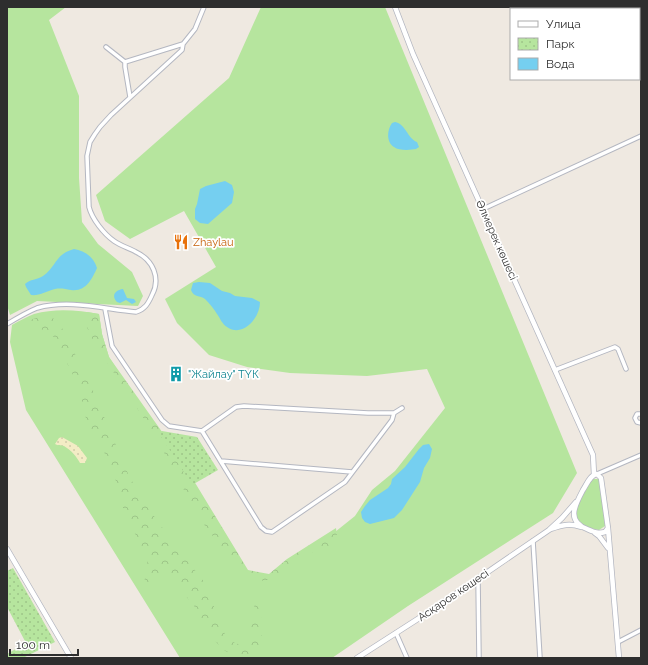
<svg xmlns="http://www.w3.org/2000/svg" width="648" height="665" viewBox="0 0 648 665" font-family="Raleway,sans-serif">
<style>
.grass{fill:#b6e59e}
.forest{fill:url(#forest-crowns)}
.sand{fill:url(#sand-dots)}
.park{fill:url(#park-dots)}
.water{fill:#75cff0}
.lines{fill:none;stroke-linecap:round;stroke-linejoin:round}
.minor-casing{stroke:#b4b7c1;stroke-width:5.5}
.tertiary-casing{stroke:#b4b7c1;stroke-width:6}
.minor{stroke:#fff;stroke-width:3.5}
.tertiary{stroke:#fff;stroke-width:4.5}
.labels{text-anchor:middle;stroke-width:3.5;stroke-linejoin:round;paint-order:stroke}
.street-label{font-size:11px;fill:#2e2e2e;stroke:#fff}
.food-label{font-size:11px;fill:#c56008;stroke:#fff;text-anchor:start}
.culture-label{font-size:11px;fill:#0d838f;stroke:#fff;text-anchor:start}
</style>
<defs>
<pattern id="forest-crowns" width="20" height="18" patternUnits="userSpaceOnUse"><rect width="20" height="18" fill="#b6e59e"/><path d="M2 6a3 3 0 1 1 6 0M12 15a3 3 0 1 1 6 0" fill="none" stroke="#9dc588"/></pattern>
<pattern id="sand-dots" width="8" height="8" patternUnits="userSpaceOnUse"><rect width="8" height="8" fill="#f3ecc5"/><path d="M2 2h.1M6 6h.1" fill="none" stroke="#d1cbaa" stroke-width="1.8" stroke-linecap="round"/></pattern>
<pattern id="park-dots" width="8" height="8" patternUnits="userSpaceOnUse"><rect width="8" height="8" fill="#b6e59e"/><path d="M2 2h.1M6 6h.1" fill="none" stroke="#9dc588" stroke-width="1.8" stroke-linecap="round"/></pattern>
</defs>
<rect width="100%" height="100%" fill="#efe9e1"/>
<!-- grass -->
<path class="grass" d="M7,7H66L49,20L79,96V178L82,222L98,244L132,272L143,296L138,306L37,301L10,315L7,305Z
M261,7H385L577,473L553,513L408,606L332,658H180L26,410L10,342L12,325C19,321 26,317 34,314C55,308 78,310 99,314L102,334L109,357L249,575L272,576L320,544L355,516L372,490L395,471L445,408L427,369L367,376L290,373L247,367L209,355L177,323L165,299L216,267L184,211L130,239L105,221L96,195L229,78Z
M592,479H599L601,482L605,526L599,530C594,529 588,528 584,525C566,515 585,491 592,479Z"/>
<!-- forest -->
<path class="forest" d="M87,312L99,314L102,334L109,357L177,453L248,570L269,574L287,559L336,528L338,545L317,549L276,579L259,581L248,579L241,573L199,518L154,434L93,341L86,325L83,316Z
M46,314L59,322L92,388L129,476L146,505L175,545L209,588L217,618L226,636L233,642L240,645L249,637L256,596L260,595L262,636L259,651L262,658H241L223,650L207,631L198,611L181,590L174,578L164,576L156,584H144L148,558L125,515L112,467L86,419L79,387L54,337L28,321Z"/>
<!-- sand -->
<path class="sand" d="M62,437L78,446L87,458L85,463H80C77,457 71,450 64,446C61,445 58,446 55,444L59,438Z"/>
<!-- park -->
<path class="park" d="M162,431L197,437L218,470L192,485L159,433Z
M13,568L55,642L23,658H8L7,654L26,643L7,607V571Z"/>
<!-- water -->
<path class="water" d="M395,122C406,124 407,138 417,142L419,147L416,149C411,150 399,151 394,147C386,142 387,130 392,123Z
M225,181L232,185L234,192L232,203L208,224L200,223L195,219V209L197,204L200,189L206,186Z
M74,249C85,251 94,257 97,268C92,279 86,292 71,290C65,289 61,288 55,289C47,291 39,296 31,295L26,287L25,284C30,279 37,280 43,276C57,266 55,254 74,249Z
M199,282L210,283L222,291L230,293L235,296L252,298L260,302C260,318 243,338 227,327C222,324 220,318 217,314C214,309 210,304 205,299C200,295 194,298 191,290L193,283Z
M123,289L127,298L134,299L136,302L132,304L126,300L120,303L117,302C111,296 115,290 123,289Z
M429,444L432,449L430,458L424,468L420,482L402,510L394,518L370,524L365,522L362,518L361,512L365,506L370,500L388,488L391,484L392,479L405,467L419,449L423,445Z"/>
<g class="lines">
<!-- minor casing -->
<g class="minor-casing">
<path id="minor" d="M106,47L125,62
M130,97L125,67V62L183,44
M483,209L641,136
M105,309L112,346L162,420L169,426L202,431L261,527L266,531L272,532L345,482L392,420L394,413L402,408
M7,324C17,318 27,312 37,308C69,299 104,309 136,312C145,309 148,304 152,295C161,278 153,260 136,252C129,248 121,246 114,241C104,234 92,219 89,207L87,156L90,142L95,134L100,127L111,115L182,50L183,44L195,29L204,7
M555,370L615,347L618,349L626,369
M641,414H637L635,418L637,422L641,423
M202,431L236,407L244,406L368,413H394
M221,461L352,472
M597,474L641,455
M533,541L540,658
M478,579L479,658
M396,633L407,658
M618,642L641,630"/>
</g>
<!-- tertiary casing -->
<g class="tertiary-casing">
<path id="tertiary" d="M395,7L413,54L593,455L594,475
M597,474L601,478L608,528L605,532C598,534 594,532 587,529C566,521 575,505 583,490C587,484 590,475 597,474Z
M608,528L619,658
M551,529C562,525 570,523 581,527
M595,533L599,536L608,548
M7,549L71,658
M357,658L438,606L549,530L562,518L576,502"/>
</g>
<!-- minor -->
<use href="#minor" class="minor"/>
<!-- tertiary -->
<use href="#tertiary" class="tertiary"/>
</g>
<!-- icons -->
<defs>
<g id="restaurant-bare" transform="scale(1.2)"><path d="M-5-6h1v4h1v-4h1v4h1v-4h1v5L-1.5 .5V6h-2V.5L-5-1ZM5-6V6H3V1.5H1.5Q1.5-4 5-6Z" fill="#e8710a" stroke="#fff" stroke-width="2.5" paint-order="stroke"/></g>
<g id="building-bare" transform="scale(1.2)"><path d="M-4-6H4V6H1V3H-1V6H-4ZM-2.5-4.3h1.7v1.8h-1.7ZM.8-4.3h1.7v1.8H.8ZM-2.5-1h1.7V.8h-1.7ZM.8-1h1.7V.8H.8Z" fill="#0f9aa8" stroke="#fff" stroke-width="2.5" paint-order="stroke"/></g>
</defs>
<g fill-rule="evenodd">
<use href="#restaurant-bare" x="181" y="242"/>
<use href="#building-bare" x="176" y="374"/>
</g>
<g class="labels">
<!-- street labels -->
<g class="street-label">
<text transform="translate(497 240) rotate(66)" y="4">Әлмерек көшесі</text>
<text transform="translate(453 595) rotate(-34)" y="4">Асқаров көшесі</text>
</g>
<!-- food labels -->
<g class="food-label">
<text x="193" y="246">Zhaylau</text>
</g>
<!-- culture labels -->
<g class="culture-label">
<text x="188" y="378">"Жайлау" ТҮК</text>
</g>
</g>
<!-- border -->
<rect width="648" height="665" fill="none" stroke="#2e2e2e" stroke-width="16"/>
<!-- legend -->
<rect x="510" y="8" width="130" height="72" fill="#ffffff" stroke="#ababab"/>
<rect x="518" y="21" width="20" height="6" fill="#ffffff" stroke="#ababab"/>
<text x="546" y="28" font-size="12" fill="#2e2e2e">Улица</text>
<rect x="518" y="38" width="20" height="12" fill="url(#park-dots)" stroke="#ababab"/>
<text x="546" y="48" font-size="12" fill="#2e2e2e">Парк</text>
<rect x="518" y="58" width="20" height="12" fill="#75cff0" stroke="#ababab"/>
<text x="546" y="68" font-size="12" fill="#2e2e2e">Вода</text>
<!-- scale -->
<path d="M10 649v6h68v-6" fill="none" stroke="#2e2e2e" stroke-width="2"/>
<text x="16" y="649" font-size="12" fill="#2e2e2e" stroke="#ffffff" stroke-width="3" paint-order="stroke">100 m</text>
</svg>
